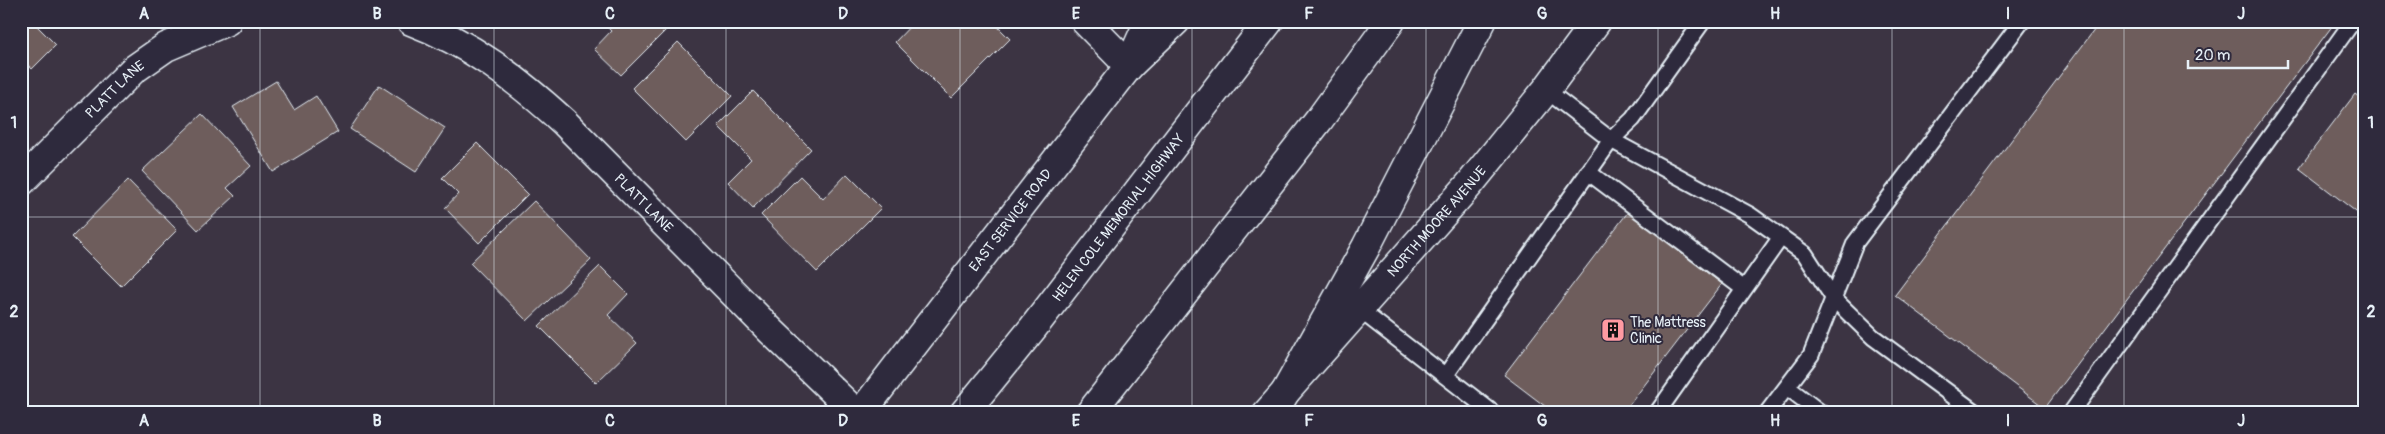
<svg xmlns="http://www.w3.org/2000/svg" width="2385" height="434" viewBox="0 0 2385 434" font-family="Pangolin,sans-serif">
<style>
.building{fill:#6e5d5b;stroke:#e8f1f8}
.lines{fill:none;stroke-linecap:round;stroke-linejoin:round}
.service-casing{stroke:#e8f1f8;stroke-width:19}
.minor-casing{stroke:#e8f1f8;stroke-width:31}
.secondary-casing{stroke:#e8f1f8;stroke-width:31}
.motorway-casing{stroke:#e8f1f8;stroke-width:31}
.service{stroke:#2f2a3d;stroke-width:15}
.minor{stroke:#2f2a3d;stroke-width:28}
.secondary{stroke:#2f2a3d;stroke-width:28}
.motorway{stroke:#2f2a3d;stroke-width:28}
.grid{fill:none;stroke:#e8f1f8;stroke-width:1;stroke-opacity:0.55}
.labels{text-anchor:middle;stroke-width:4;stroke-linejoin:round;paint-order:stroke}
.street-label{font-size:14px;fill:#e8f1f8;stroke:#2f2a3d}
.poi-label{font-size:14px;fill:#e8f1f8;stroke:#2f2a3d;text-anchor:start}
.neatline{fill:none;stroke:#e8f1f8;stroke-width:2}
.grid-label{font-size:16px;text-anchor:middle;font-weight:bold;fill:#e8f1f8}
</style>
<rect width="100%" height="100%" fill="#3c3443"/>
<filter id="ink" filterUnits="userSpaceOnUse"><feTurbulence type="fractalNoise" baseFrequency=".02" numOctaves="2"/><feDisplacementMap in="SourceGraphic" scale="10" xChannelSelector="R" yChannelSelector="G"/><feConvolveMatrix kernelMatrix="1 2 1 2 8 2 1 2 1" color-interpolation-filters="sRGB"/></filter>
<g filter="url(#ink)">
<!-- building -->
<path class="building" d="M21,21H42L37,26L56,45L32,69L21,58Z
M601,21H675L621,75L594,49L611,31Z
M915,21H992L1010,39L951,98L895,42Z
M2101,21H2336L2045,408L1895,295Z
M678,42L732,96L686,142L632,88Z
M276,81L294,110L316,96L338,132L273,172L233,107Z
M379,85L445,128L416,172L350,129Z
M753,91L811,149L753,208L728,182L751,159L718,126Z
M2355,94L2364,101V218L2299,168Z
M202,114L251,166L227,188L235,196L198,230L142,171Z
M477,143L528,194L479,243L445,208L458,194L442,178Z
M847,174L881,208L817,272L761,215L800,176L823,199Z
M128,180L177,230L121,286L72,237Z
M534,201L591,260L527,321L470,263Z
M1628,212L1722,284L1623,413H1554L1504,375Z
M600,266L628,294L608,315L637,343L596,383L539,326Z"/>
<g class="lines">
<!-- service casing -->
<g class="service-casing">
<path id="service" d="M1546,90L1611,140L1750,215L1805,254L1834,299L1873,337L1976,413
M1588,172L1744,289
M1360,310L1493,413
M1445,376L1611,140L1633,119L1703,21
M1787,387L1821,413
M1657,413L1781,237
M1767,413L1811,355L1855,243L2022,21
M2071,413L2353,21"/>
</g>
<!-- minor casing -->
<g class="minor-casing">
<g id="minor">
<path id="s1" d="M411,21C470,43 518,80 564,122L771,331L856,413"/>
<path d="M1085,21L1129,66"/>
<path id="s2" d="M21,182L133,70L166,47L227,21"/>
</g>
</g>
<!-- secondary casing -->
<g class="secondary-casing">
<g id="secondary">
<path id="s3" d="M861,413L1129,66L1149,21"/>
<path id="s4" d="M1267,413L1469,185L1546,90L1597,21"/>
</g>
</g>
<!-- motorway casing -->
<g class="motorway-casing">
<g id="motorway">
<path d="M1129,66L1176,21"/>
<path d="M1282,398L1366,247L1482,21"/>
<path id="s5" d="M964,413L1033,328L1269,21"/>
<path d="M1090,413L1319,120L1391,21"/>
</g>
</g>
<!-- service -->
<use href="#service" class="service"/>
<!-- minor -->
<use href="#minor" class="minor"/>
<!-- secondary -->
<use href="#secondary" class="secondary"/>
<!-- motorway -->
<use href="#motorway" class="motorway"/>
</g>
</g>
<!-- grid -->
<path class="grid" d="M260,21V413M494,21V413M726,21V413M960,21V413M1192,21V413M1426,21V413M1658,21V413M1892,21V413M2124,21V413M21,217H2364"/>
<!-- icons -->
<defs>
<g id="building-square" transform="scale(1.25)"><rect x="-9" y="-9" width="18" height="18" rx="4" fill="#ff9aa2" stroke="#2f2a3d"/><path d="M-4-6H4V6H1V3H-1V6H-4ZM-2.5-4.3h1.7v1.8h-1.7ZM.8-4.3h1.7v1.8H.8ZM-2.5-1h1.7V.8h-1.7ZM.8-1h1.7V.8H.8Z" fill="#111"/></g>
</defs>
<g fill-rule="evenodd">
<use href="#building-square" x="1613" y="330"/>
</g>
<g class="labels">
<!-- street labels -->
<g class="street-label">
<text dy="5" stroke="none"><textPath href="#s2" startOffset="132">PLATT LANE</textPath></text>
<text dy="5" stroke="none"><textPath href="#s1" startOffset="298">PLATT LANE</textPath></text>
<text dy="5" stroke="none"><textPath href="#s5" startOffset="249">HELEN COLE MEMORIAL HIGHWAY</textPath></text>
<text dy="5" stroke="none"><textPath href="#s3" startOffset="244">EAST SERVICE ROAD</textPath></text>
<text dy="5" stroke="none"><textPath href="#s4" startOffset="256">NORTH MOORE AVENUE</textPath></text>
</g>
<!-- poi labels -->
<g class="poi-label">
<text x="1630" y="327">The Mattress<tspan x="1630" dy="16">Clinic</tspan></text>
</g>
</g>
<!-- margin -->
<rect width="2385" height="434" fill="none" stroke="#2f2a3d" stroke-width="55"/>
<!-- scale -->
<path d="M2188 60v8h100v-8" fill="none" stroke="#e8f1f8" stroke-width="2.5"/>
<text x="2195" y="60" font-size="15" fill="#e8f1f8" stroke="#2f2a3d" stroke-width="4" paint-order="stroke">20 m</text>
<rect x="28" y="28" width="2330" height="378" class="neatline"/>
<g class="grid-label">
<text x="144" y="19">A</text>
<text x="377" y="19">B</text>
<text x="610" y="19">C</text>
<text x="843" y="19">D</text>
<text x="1076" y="19">E</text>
<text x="1309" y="19">F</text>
<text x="1542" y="19">G</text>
<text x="1775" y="19">H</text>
<text x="2008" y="19">I</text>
<text x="2241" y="19">J</text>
<text x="14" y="128">1</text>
<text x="2371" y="128">1</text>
<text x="14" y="317">2</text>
<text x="2371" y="317">2</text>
<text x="144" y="426">A</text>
<text x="377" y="426">B</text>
<text x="610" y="426">C</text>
<text x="843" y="426">D</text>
<text x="1076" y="426">E</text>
<text x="1309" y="426">F</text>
<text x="1542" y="426">G</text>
<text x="1775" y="426">H</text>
<text x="2008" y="426">I</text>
<text x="2241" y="426">J</text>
</g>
</svg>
